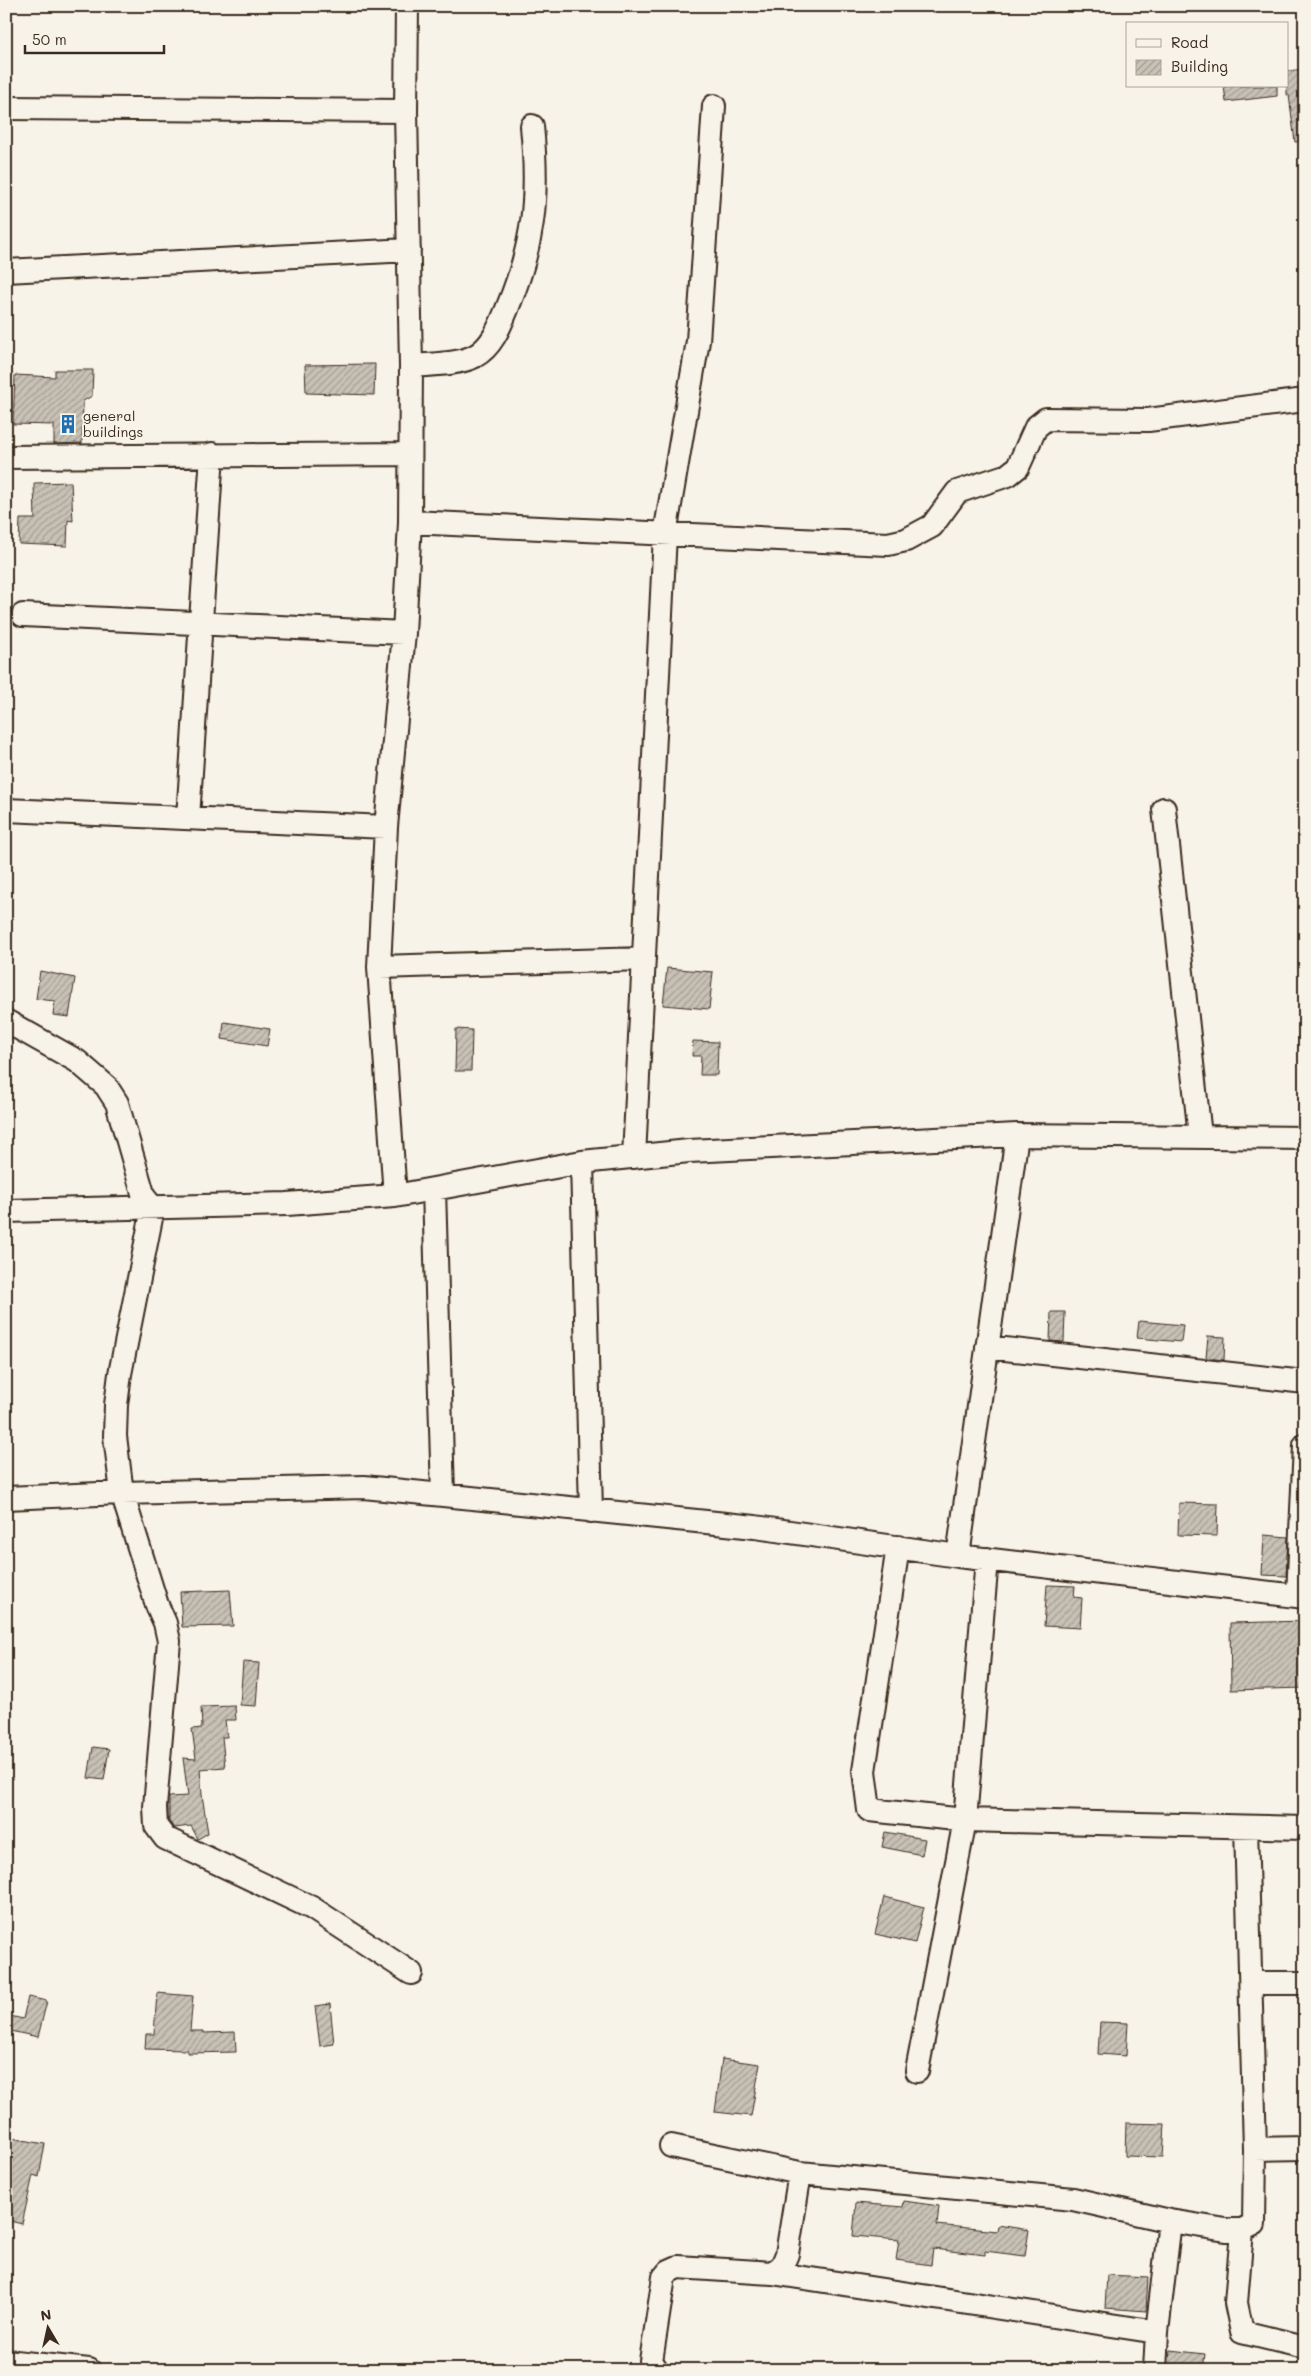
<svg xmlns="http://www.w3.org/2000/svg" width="1311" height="2376" viewBox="0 0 1311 2376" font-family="Mali,sans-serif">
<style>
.building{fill:url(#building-hatch);stroke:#3b2a1e}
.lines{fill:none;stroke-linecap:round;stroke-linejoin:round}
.minor-casing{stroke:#3b2a1e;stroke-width:26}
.minor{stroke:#f7f3e8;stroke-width:22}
.labels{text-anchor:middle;stroke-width:4;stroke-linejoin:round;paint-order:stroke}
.poi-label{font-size:14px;fill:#3b2a1e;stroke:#f7f3e8;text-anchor:start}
</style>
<defs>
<pattern id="building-hatch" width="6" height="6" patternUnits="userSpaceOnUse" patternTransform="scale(1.25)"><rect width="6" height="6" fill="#c8c1b6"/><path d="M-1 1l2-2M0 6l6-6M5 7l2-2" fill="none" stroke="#a49d93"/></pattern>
</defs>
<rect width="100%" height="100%" fill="#f7f3e8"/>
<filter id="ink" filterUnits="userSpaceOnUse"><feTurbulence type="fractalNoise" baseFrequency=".02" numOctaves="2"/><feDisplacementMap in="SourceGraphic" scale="10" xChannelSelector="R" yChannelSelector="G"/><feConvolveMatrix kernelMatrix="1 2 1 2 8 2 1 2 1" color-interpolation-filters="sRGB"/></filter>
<g filter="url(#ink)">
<!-- building -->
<path class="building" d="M1305,69V141L1295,142L1289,95H1287V71Z
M1224,86H1277V96L1226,102Z
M375,364L374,395L306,393L305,365Z
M55,370H93L92,396L83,401L82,443L54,444V425L13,424L15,375L55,377Z
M71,482L73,521L68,520L67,546L19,544L20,519H35L34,483Z
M667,968L713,972L709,1009L663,1005Z
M40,971L75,978L69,1017L53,1015L55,1001L36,999Z
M224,1022L270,1029L267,1046L222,1039Z
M456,1029L472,1030L471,1071H455Z
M693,1041L718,1042L717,1075H700L701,1056H692Z
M1051,1312H1065L1064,1342L1050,1341Z
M1139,1321L1183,1325L1181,1342L1137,1338Z
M1208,1336L1225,1337L1224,1360L1206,1358Z
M1179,1503L1218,1504L1217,1536L1178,1535Z
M1264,1535L1288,1537L1286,1576L1262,1575Z
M1047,1585L1075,1586L1074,1597L1082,1598L1080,1628L1044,1626Z
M230,1590L233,1626L182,1627L180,1592Z
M1305,1621V1688L1231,1690L1230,1623Z
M243,1662L259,1663L256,1706L240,1705Z
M235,1706L236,1720H225L227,1737H222L225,1767L200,1769L202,1795L208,1833L198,1839L191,1826L174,1828L169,1821V1797L188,1796L183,1758L196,1759L192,1729L202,1728L201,1707Z
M93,1747L109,1749L104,1780L88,1778Z
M885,1832L925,1839L922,1855L882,1847Z
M884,1897L924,1907L915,1943L875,1934Z
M157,1993L193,1996L190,2031H204V2033L235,2032L236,2052L187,2053V2050L145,2049L146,2034H154Z
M28,1997L47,2001L38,2037L6,2030V2015L23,2019Z
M330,2004L334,2044L320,2046L315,2006Z
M1100,2022L1128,2023L1126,2056L1098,2054Z
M722,2059L760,2064L751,2116L715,2112Z
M1126,2123L1165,2124L1163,2157L1125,2156Z
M6,2137L45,2144L39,2177L33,2175L22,2224L6,2220Z
M904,2201L939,2206L937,2225L997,2231L998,2225L1029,2230L1025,2256L985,2251V2255L933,2249L931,2265L896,2260L899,2240L853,2236L856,2203L903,2207Z
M1107,2275L1148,2277L1146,2311L1105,2308Z
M1170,2350L1205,2354L1203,2370H1168Z"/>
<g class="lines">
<!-- minor casing -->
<g class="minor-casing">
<path id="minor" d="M6,108L406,111
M6,271L409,250
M411,366C432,364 457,365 475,356C492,347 500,326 507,309C534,244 539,197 532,126
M6,457L409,454
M410,522L888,544L906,540L932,526L957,492L1008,475L1018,467L1036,427L1046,419L1148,420L1305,400
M23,615L404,633
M1164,809L1200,1136
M6,810L386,827
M188,818L212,454
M379,967L644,959
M6,1021L77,1061L106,1086L117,1103L144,1197L153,1208L120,1374L116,1405L115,1436L122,1493L157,1605L165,1623L169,1641L155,1807L156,1826L165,1838L312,1908L411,1973
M634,1157L665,534L698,341L714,106
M582,1162L591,1511
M434,1189L443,1495
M395,1196L379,967L386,827L404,633L410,522L411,366L406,111L407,6
M6,1211L287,1204L395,1196L582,1162L689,1151L1017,1135L1305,1138
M987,1347L1305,1382
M6,1498L122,1493L364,1487L755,1527L958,1556L1305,1597
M898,1547L864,1771L869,1810L965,1820L1305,1828
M958,1556L1017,1135
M1298,1596L1305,1445
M1246,1827L1255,2149
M1252,1983H1305
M917,2071L965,1820L987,1559
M671,2146L800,2173L1073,2199L1170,2221L1226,2230H1242L1254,2224L1255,2149L1305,2148
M1242,2230L1236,2303L1242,2332L1305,2347
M772,2273L1157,2332
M6,2361L89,2370
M657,2370L651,2361L664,2277L669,2271L678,2267L772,2273L782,2266L787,2254L800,2173
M1155,2370L1157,2332L1170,2221"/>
</g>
<!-- minor -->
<use href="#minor" class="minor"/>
</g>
</g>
<!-- icons -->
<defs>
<g id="building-bare" transform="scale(1.5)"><path d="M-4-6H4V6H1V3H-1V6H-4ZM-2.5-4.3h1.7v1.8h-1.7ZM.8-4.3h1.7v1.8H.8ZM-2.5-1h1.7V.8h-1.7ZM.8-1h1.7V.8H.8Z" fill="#1f6fb2" stroke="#f7f3e8" stroke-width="2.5" paint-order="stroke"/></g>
</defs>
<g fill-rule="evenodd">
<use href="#building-bare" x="68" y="424"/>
</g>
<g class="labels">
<!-- poi labels -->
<g class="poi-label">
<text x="83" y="421">general<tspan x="83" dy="16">buildings</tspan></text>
</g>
</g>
<!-- margin -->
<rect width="1311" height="2376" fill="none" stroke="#f7f3e8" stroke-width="25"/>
<rect x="12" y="12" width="1286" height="2351" fill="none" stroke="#3b2a1e" stroke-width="2" filter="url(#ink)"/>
<!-- legend -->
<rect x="1126" y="22" width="162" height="65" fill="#f7f3e8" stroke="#aca397"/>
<rect x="1136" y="39" width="25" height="8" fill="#f7f3e8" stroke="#aca397"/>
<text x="1171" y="48" font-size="15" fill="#3b2a1e">Road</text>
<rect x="1136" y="60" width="25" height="15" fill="url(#building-hatch)" stroke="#aca397"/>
<text x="1171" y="72" font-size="15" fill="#3b2a1e">Building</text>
<!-- north arrow -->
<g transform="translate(48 2328) rotate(351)" stroke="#f7f3e8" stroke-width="4" paint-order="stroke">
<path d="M0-4L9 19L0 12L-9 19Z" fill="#3b2a1e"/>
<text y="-8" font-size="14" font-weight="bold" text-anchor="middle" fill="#3b2a1e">N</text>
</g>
<!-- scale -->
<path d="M25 45v8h139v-8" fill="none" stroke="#3b2a1e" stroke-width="2.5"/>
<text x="32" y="45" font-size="15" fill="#3b2a1e" stroke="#f7f3e8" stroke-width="4" paint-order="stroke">50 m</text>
</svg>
